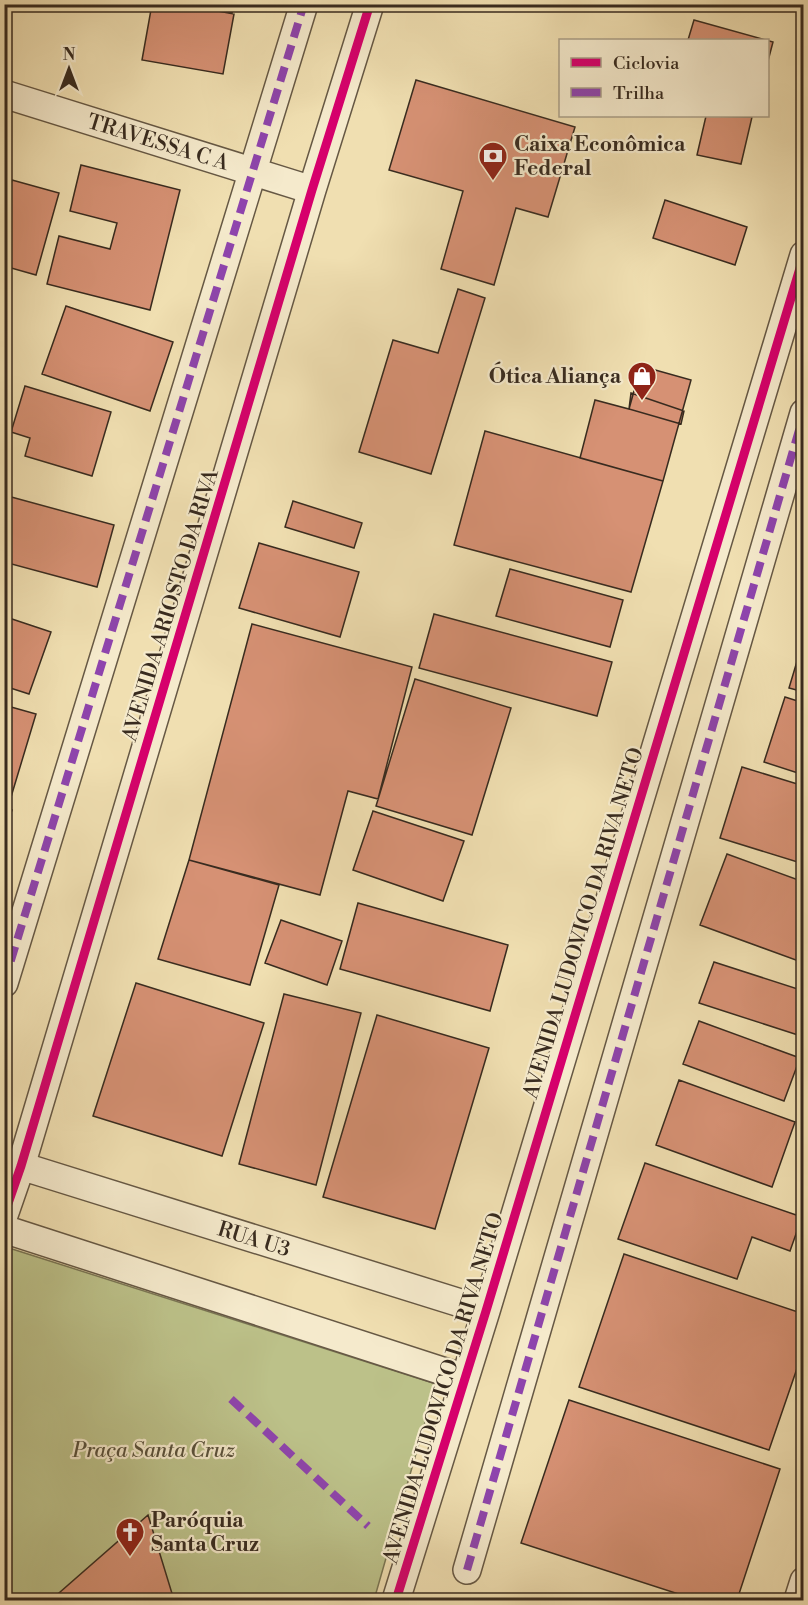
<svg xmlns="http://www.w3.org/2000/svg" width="808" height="1605" viewBox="0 0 808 1605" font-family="'Libre Bodoni',serif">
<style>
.green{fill:#bcc189;stroke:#7a7654;stroke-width:1.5}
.building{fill:#d69174;stroke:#382b1f;stroke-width:1.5}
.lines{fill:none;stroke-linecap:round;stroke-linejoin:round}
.minor-casing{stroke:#665844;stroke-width:30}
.minor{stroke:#f5eacc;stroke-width:27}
.quiet{stroke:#8e44ad;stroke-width:8;stroke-dasharray:15 8;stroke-linecap:butt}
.cycleway-casing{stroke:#f5eacc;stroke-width:13}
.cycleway{stroke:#d6006c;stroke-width:9}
.labels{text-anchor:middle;stroke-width:4.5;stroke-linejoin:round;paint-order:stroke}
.street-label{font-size:21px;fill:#382b1f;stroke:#f5eacc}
.poi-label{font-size:21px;font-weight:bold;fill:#382b1f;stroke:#f5eacc;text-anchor:start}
.park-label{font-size:21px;font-style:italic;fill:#59503a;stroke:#f5eacc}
</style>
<rect width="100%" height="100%" fill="#f0dfb1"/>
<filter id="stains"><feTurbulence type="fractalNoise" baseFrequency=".00333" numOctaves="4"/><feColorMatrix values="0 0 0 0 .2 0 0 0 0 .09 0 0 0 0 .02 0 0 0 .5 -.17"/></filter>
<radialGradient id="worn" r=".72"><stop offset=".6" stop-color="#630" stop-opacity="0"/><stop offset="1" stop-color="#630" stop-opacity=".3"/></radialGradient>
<!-- green -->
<path class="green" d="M9,1248L436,1384L374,1600H5L4,1260Z"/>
<!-- building -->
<path class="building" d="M152,4H180L234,14L223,74L142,60Z
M196,4H234L232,13Z
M694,20L773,42L768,61V40H688Z
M416,80L575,127L548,217L516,208L494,285L441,269L463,191L389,170Z
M706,116L752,117L741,164L697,155Z
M81,165L180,190L150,310L47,284L59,236L110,249L117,223L70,211Z
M12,180L59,193L36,275L4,266V207Z
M665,200L747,227L735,265L653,238Z
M458,289L485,298L431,474L359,452L393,340L438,353Z
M66,306L173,342L150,411L42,374Z
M641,366L691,380L663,481L580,458L595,400L629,409Z
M25,386L111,412L92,476L25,456L30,438L11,432Z
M631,393L684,411L681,424L629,409Z
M485,431L663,481L631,592L454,545Z
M4,495L114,525L97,587L4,562Z
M293,501L362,523L354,548L285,527Z
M259,543L359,572L340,637L239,608Z
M510,569L623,600L610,647L496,616Z
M434,614L612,662L597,716L419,668Z
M6,617L51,632L29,694L4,686Z
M252,624L412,667L378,799L348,791L320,895L189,860Z
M804,638V692L789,688Z
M415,679L511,708L472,835L376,806Z
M785,697L804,703V775L764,762Z
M4,705L36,714L11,797L4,795Z
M742,767L804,786V864L720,838Z
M4,807L12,810L4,834Z
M373,811L464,841L443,901L353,870Z
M727,854L804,882V963L700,925Z
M189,860L279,885L250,985L158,959Z
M358,903L508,945L490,1011L340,969Z
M281,920L342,941L327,985L265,963Z
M714,962L804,991V1037L699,1003Z
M136,983L264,1023L222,1156L93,1116Z
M284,994L361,1013L316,1185L239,1164Z
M377,1015L489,1048L435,1229L323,1197Z
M699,1021L800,1058L784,1101L683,1064Z
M679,1080L795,1122L772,1187L656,1145Z
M645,1163L802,1217L790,1251L752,1237L737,1279L618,1239Z
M624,1254L804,1314V1348L769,1450L579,1387Z
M569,1400L780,1469L737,1600H697L521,1543Z
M148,1515L174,1600H51Z"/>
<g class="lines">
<!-- minor casing -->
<g class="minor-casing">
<path id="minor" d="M4,94L312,190
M4,983L304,4
M21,1166L486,1311
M4,1215L21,1166L312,190L370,4
M4,1229L464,1378
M467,1570L804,413
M396,1600L486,1311L804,255
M798,1600L804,1581"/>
</g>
<!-- minor -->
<use href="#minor" class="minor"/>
<!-- quiet -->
<path class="quiet" d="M4,983L304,4
M231,1399L368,1526
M467,1570L804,413"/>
<!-- cycleway casing -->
<g class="cycleway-casing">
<path id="cycleway" d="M4,1215L21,1166L312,190L370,4
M396,1600L486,1311L804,255"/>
</g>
<!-- cycleway -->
<use href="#cycleway" class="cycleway"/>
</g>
<!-- icons -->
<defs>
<g id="bank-pin" transform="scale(1.5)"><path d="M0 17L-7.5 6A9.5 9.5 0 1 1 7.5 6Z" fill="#8f2418" stroke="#f5eacc"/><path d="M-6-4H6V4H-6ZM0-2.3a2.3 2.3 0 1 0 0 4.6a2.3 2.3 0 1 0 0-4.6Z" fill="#fff"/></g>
<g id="shop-pin" transform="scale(1.5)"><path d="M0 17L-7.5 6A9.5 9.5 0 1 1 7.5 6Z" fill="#8f2418" stroke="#f5eacc"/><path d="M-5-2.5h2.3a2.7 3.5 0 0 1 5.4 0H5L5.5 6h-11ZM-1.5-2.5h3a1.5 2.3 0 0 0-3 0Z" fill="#fff"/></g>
<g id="church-pin" transform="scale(1.5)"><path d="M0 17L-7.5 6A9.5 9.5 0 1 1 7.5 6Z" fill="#8f2418" stroke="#f5eacc"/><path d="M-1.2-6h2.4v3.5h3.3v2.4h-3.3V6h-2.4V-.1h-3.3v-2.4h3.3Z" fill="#fff"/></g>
</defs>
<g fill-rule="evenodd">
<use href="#bank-pin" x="493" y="156"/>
<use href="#shop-pin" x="642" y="376"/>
<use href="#church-pin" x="130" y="1532"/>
</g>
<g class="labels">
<!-- street labels -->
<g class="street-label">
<text transform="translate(158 142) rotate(17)" y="7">TRAVESSA C A</text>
<text transform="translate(170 605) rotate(-73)" y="7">AVENIDA ARIOSTO DA RIVA</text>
<text transform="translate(583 923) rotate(-73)" y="7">AVENIDA LUDOVICO DA RIVA NETO</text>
<text transform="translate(254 1239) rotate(17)" y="7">RUA U3</text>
<text transform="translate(443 1388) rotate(-73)" y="7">AVENIDA LUDOVICO DA RIVA NETO</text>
</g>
<!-- poi labels -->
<g class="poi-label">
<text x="514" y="151">Caixa Econômica<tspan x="514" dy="24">Federal</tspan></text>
<text x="621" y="383" text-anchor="end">Ótica Aliança</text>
<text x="151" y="1527">Paróquia<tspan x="151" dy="24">Santa Cruz</tspan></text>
</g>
<!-- park labels -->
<g class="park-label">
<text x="154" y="1457">Praça Santa Cruz</text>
</g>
</g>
<!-- margin -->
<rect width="808" height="1605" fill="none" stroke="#f0dfb1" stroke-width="24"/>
<rect x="6" y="6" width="796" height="1593" fill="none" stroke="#382b1f" stroke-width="3"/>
<rect x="12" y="12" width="784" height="1581" fill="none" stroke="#382b1f" stroke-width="1.5"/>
<!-- legend -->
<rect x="559" y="39" width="210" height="78" fill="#f5eacc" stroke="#a99e87" stroke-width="1.5"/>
<rect x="571" y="58" width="30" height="9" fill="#d6006c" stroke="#a99e87" stroke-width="1.5"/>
<text x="613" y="69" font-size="18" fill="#382b1f">Ciclovia</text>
<rect x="571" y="88" width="30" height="9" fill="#8e44ad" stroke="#a99e87" stroke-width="1.5"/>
<text x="613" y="99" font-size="18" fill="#382b1f">Trilha</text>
<!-- north arrow -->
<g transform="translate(69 69)" stroke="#f5eacc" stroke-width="4.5" paint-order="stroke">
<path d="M0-4.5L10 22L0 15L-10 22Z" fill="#382b1f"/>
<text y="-9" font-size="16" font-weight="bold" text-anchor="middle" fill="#382b1f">N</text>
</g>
<rect width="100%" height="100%" filter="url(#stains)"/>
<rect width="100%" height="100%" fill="url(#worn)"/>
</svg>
